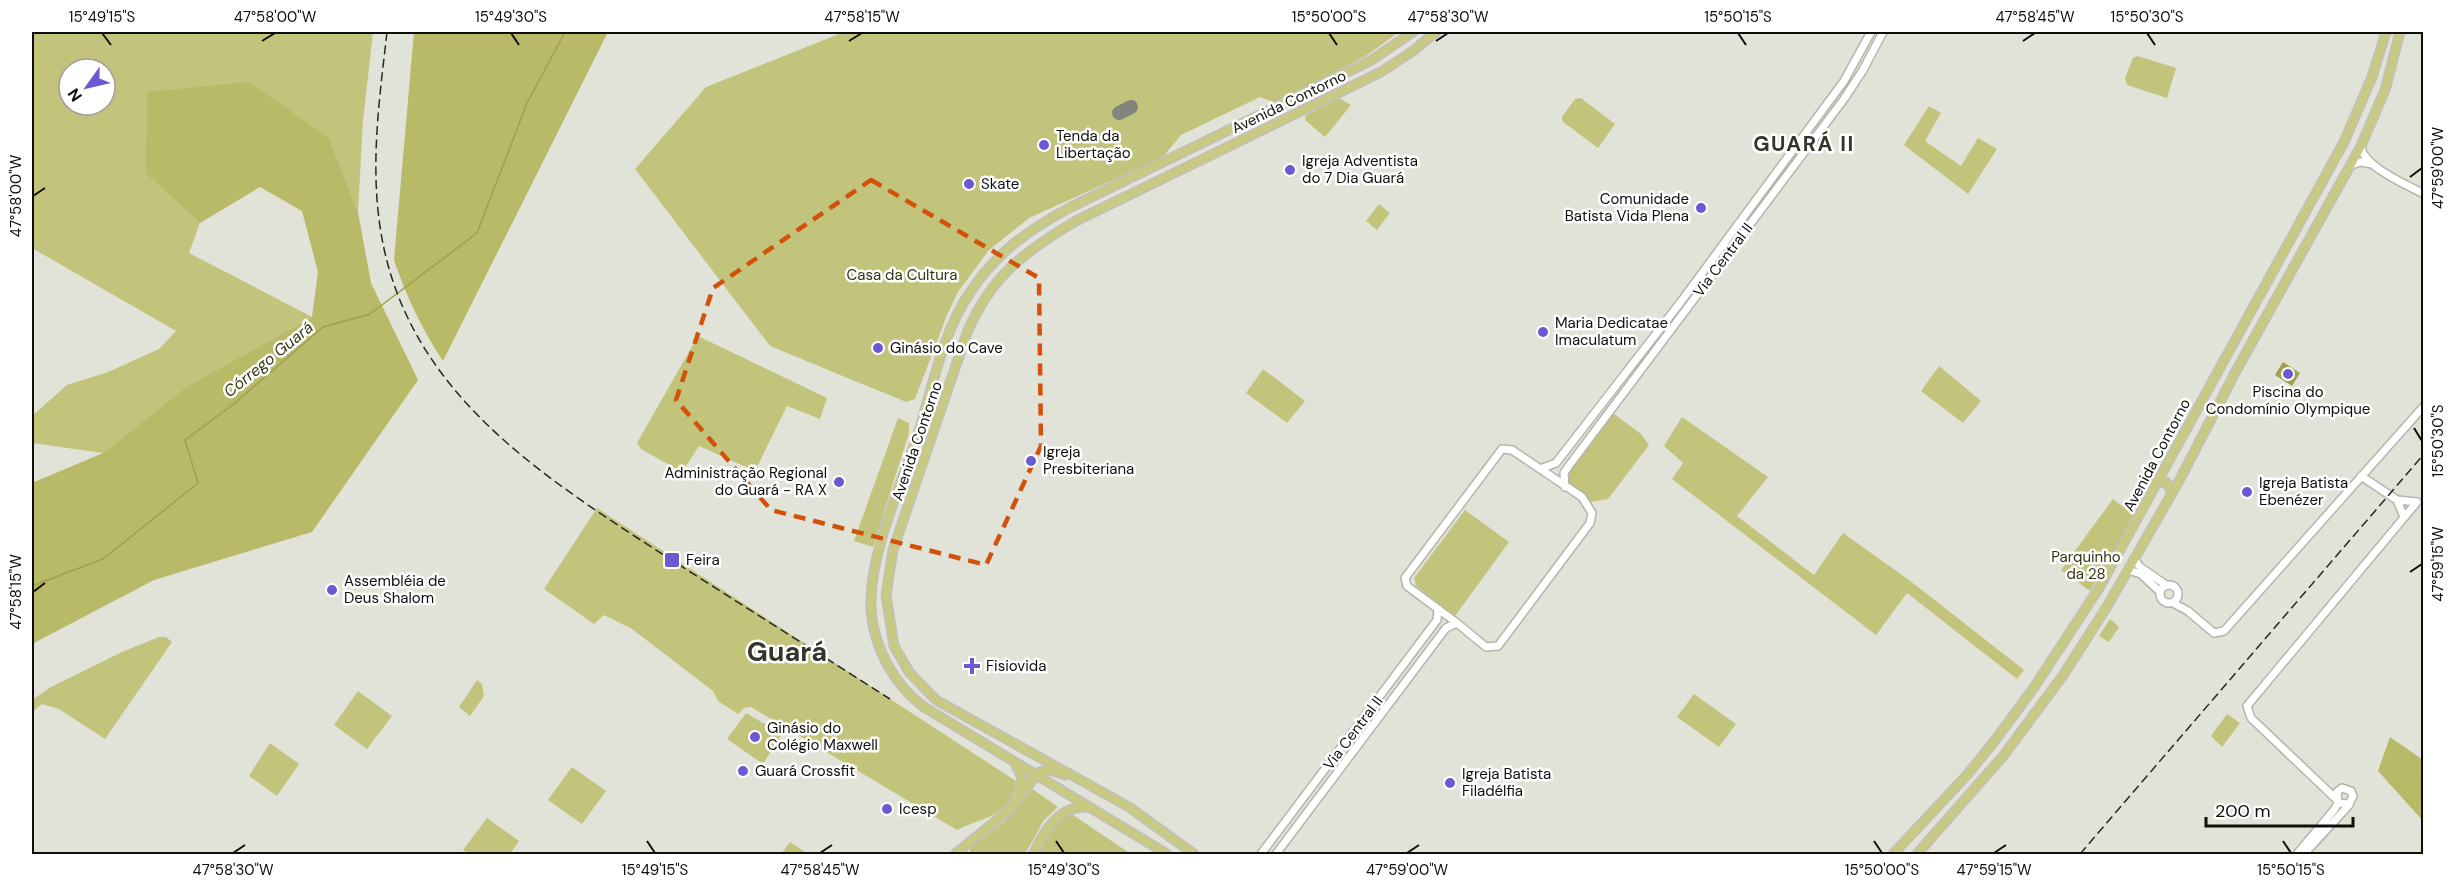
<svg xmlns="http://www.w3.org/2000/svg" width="2455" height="886" viewBox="0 0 2455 886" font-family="'DM Sans',sans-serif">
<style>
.green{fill:#c2c47c;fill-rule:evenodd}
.forest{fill:#b8ba68}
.water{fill:#9ea04e}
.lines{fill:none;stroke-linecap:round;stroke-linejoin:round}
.stream{stroke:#9ea04e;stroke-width:1.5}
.taxiway{stroke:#84847e;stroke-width:14}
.minor-casing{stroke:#b4b5ab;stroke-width:10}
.major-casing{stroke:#c0c0c0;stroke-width:11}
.minor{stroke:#fff;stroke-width:7}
.major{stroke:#c8c982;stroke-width:8}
.rail{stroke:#272723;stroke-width:1.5;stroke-dasharray:9 4.5;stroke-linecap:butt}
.marked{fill:none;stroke:#d2520c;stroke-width:4.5;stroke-dasharray:12 8;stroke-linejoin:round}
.ticks{fill:none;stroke:#0e0e0b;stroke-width:2}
.poi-dot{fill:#6b59d2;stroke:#fff;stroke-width:2}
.labels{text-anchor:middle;stroke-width:5;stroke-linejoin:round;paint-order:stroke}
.street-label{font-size:15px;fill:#0e0e0b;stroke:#fff}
.poi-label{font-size:15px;fill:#0e0e0b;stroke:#fff;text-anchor:start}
.park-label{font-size:15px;fill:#343511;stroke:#fff}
.water-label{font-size:16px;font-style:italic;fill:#353612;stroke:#fff}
.district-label{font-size:21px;font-weight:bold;letter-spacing:1.5px;fill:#34352d;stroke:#fff}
.town-label{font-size:27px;font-weight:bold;fill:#34352d;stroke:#fff}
.neatline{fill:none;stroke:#0e0e0b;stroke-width:2}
.ticks-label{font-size:15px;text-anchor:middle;fill:#0e0e0b}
</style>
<rect width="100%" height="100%" fill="#e1e2d8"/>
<!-- green -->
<path class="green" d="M32,32H373L363,121L358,212L329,138L146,174L200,223L189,253L312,317L186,387L103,453L32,443V416L67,385L108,372L159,349L176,331L32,248ZM69,69H105V105H69Z
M844,32H1399L1366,56L1276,103L1260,97L1181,135L1162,158L1029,218L988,251L958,292L947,315L915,399L906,402L770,346L635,169L706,87Z
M2138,56L2176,68L2167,98L2127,85L2125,78L2133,58Z
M1339,98L1351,105L1325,137L1305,120L1306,115Z
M1581,98L1615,124L1598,148L1563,122L1562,117L1575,99Z
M1929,106L1941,113L1925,141L1961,166L1978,138L1997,149L1968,194L1904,145Z
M1379,204L1390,213L1377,230L1366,221Z
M698,336L827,398L820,419L787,406L755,471L699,446L682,472L641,449L637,443Z
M1939,366L1981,401L1963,423L1921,391Z
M1263,369L1305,401L1287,423L1246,393Z
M1610,411L1641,434L1649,445L1608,499L1590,502L1565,483L1563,479Z
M1682,417L1768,477L1737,516L1814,575L1843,533L1909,580L2024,670L2017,679L1907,593L1876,635L1672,479L1683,463L1664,446Z
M898,418L909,423V433L873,547L854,541Z
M2113,499L2135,516L2090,591L2061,570Z
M597,508L1016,781C1012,817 985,816 957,830L751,707L744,708L738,714L718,701L713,691L632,629L604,615L594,624L544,589Z
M1465,510L1509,542L1455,616L1416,586L1414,578Z
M2110,619L2119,627L2109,642L2099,636Z
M159,637H166L172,642L105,739L59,709L42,704L32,712V700L51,687L122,652Z
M477,680L482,684L484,696L470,716L459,707Z
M358,691L392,716L367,749L334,725Z
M1694,694L1736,724L1719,747L1677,717Z
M746,713L782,734L763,764L727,739Z
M2227,714L2240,723L2222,747L2211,736Z
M270,743L299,764L277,796L249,776Z
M572,767L606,791L582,824L548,800Z
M1031,788L1058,807L1044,820L1025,854H970V847L1004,822Z
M1070,813L1131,854H1037L1050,828Z
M487,818L519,841L510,854H469L463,850Z
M790,842L808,854H781Z"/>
<!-- forest -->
<path class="forest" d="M414,32H608L443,361C422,329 406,296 394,260Z
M249,82L329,138L358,212L371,283L418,380L312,532L154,580L32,644V483L103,453L186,387L312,317L318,272L302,211L260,187L200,223L146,174L147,92Z
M2390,737L2423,760V821L2378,771Z"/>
<!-- water -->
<path class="water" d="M2283,362L2300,373L2292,386L2275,375Z"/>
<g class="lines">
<!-- stream -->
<path class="stream" d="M32,586L103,559L198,483L185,440L235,403L323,327L370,314L477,233L527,103L565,32"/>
<!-- taxiway -->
<path class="taxiway" d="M1119,113L1131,107"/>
<!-- minor casing -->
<g class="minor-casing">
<path id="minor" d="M2361,146C2362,166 2407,185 2424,194
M2351,165L2361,162L2372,164
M1540,469L1556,463L1680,303L1844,81L1871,32
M2361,476L2397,500L2417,502
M1565,487L1564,473L1568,467L1844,99L1863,70L1883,32
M2397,500L2404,517
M2134,559L2140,567L2166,585
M2128,570L2141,574L2159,591
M2160 594a9 9 0 1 1 18 0a9 9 0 1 1-18 0Z
M2173,603L2188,611L2214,633L2224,631L2424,406
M2335,798L2251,718L2247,706L2417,502
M1261,854L1437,620L1438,609
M1276,854L1446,628L1457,623L1486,647L1498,646L1590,523L1592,513L1582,497L1512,450L1502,449L1405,578L1407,586L1457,623
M2297,854L2334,810L2338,803L2337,792L2342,788L2351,791L2353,796L2349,804L2338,803
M2304,854L2349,805"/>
</g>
<!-- major casing -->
<g class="major-casing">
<path id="major" d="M2156,482H2166L2172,493
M1015,763L1022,778L1018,796
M955,854L1008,811L1039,772L1050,770L1065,775
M1033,854C1044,831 1058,806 1087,807
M1167,854L924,707C894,685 874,648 871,610C868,556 902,483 919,431C933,385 943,331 971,291C997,252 1030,229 1071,207L1370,61L1413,32
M1194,854L1129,807L936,700L909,672L894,646L886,595L893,550L967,333C990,277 1025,251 1076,221L1381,72L1413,51L1436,32
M1893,854L1967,775L1996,739L2035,686L2099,588L2344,142L2372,77L2386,32
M1917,854L2004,755L2064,674L2108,605L2179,481L2236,371L2361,146L2385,90L2400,32"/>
</g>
<!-- minor -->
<use href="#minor" class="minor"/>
<!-- major -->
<use href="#major" class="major"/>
<!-- rail -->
<path class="rail" d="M387,32C380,94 371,156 379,219C400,390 542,476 673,561C745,607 818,653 890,699
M2080,854L2424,454"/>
</g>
<!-- marked area -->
<path class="marked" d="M871,180L1039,278L1041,446L986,565L771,510L676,400L713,288Z"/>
<!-- ticks -->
<path class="ticks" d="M102,33L111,45M511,33L519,45M1329,33L1337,45M1738,33L1746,45M2147,33L2155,45M262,41L275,33M849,41L862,33M1436,41L1448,33M2023,41L2035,33M2410,177L2422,168M33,196L45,188M2414,428L2422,441M2410,572L2422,564M33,592L45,583M647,841L655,853M1056,841L1064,853M1874,841L1882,853M2283,841L2291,853M233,853L245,845M820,853L832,845M1407,853L1419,845M1994,853L2006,845"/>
<!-- markers -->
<g class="poi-dot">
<circle cx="1044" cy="145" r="6"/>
<circle cx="1290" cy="170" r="6"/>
<circle cx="969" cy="184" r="6"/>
<circle cx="1701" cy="208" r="6"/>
<circle cx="1543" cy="332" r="6"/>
<circle cx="878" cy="348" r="6"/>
<circle cx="2288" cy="374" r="6"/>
<circle cx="1031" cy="461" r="6"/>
<circle cx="839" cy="482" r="6"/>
<circle cx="2247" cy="492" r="6"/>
<rect x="664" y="552" width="16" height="16" rx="3"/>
<circle cx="332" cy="590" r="6"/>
<path d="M969 657h6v6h6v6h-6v6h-6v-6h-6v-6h6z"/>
<circle cx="755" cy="737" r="6"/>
<circle cx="743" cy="771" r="6"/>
<circle cx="1450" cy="783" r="6"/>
<circle cx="887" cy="809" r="6"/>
</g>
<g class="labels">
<!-- street labels -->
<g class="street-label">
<text transform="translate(1289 102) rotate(-26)" y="5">Avenida Contorno</text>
<text transform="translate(1723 260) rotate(-53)" y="5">Via Central II</text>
<text transform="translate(917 441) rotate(-71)" y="5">Avenida Contorno</text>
<text transform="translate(2157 455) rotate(-62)" y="5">Avenida Contorno</text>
<text transform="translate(1353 733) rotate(-53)" y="5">Via Central II</text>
</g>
<!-- poi labels -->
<g class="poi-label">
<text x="1056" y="141">Tenda da<tspan x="1056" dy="17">Libertação</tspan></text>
<text x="1302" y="166">Igreja Adventista<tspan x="1302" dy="17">do 7 Dia Guará</tspan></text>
<text x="981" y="189">Skate</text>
<text x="1689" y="204" text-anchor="end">Comunidade<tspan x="1689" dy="17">Batista Vida Plena</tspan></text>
<text x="1555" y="328">Maria Dedicatae<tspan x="1555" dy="17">Imaculatum</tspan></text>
<text x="890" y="353">Ginásio do Cave</text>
<text x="2288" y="397" text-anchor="middle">Piscina do<tspan x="2288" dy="17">Condomínio Olympique</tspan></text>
<text x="1043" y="457">Igreja<tspan x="1043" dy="17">Presbiteriana</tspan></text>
<text x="827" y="478" text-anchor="end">Administração Regional<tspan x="827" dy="17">do Guará - RA X</tspan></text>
<text x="2259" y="488">Igreja Batista<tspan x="2259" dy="17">Ebenézer</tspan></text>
<text x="686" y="565">Feira</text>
<text x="344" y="586">Assembléia de<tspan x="344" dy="17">Deus Shalom</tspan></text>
<text x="986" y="671">Fisiovida</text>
<text x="767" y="733">Ginásio do<tspan x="767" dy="17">Colégio Maxwell</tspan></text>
<text x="755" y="776">Guará Crossfit</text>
<text x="1462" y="779">Igreja Batista<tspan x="1462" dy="17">Filadélfia</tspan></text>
<text x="899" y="814">Icesp</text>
</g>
<!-- park labels -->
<g class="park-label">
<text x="902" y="280">Casa da Cultura</text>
<text x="2086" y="562">Parquinho<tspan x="2086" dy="17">da 28</tspan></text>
</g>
<!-- water labels -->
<g class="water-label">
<text transform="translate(268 359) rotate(-39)" y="6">Córrego Guará</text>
</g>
<!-- district labels -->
<g class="district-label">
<text x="1804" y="151">GUARÁ II</text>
</g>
<!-- town labels -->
<g class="town-label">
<text x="787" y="661">Guará</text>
</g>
</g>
<!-- border -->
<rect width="2455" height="886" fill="none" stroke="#ffffff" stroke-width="66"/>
<!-- north arrow -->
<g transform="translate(87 87) rotate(236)"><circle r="28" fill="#ffffff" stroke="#9f9f9d" stroke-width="1.5"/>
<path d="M0-4.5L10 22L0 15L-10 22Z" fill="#6b59d2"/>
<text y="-9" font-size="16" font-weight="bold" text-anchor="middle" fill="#0e0e0b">N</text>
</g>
<!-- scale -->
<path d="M2206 817v9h147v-9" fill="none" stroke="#0e0e0b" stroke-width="3"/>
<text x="2215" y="817" font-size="18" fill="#0e0e0b" stroke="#ffffff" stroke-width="4.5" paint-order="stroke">200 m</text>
<rect x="33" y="33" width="2389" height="820" class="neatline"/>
<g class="ticks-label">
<text x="102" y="22">15°49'15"S</text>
<text x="275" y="22">47°58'00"W</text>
<text x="511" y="22">15°49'30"S</text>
<text x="862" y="22">47°58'15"W</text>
<text x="1329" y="22">15°50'00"S</text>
<text x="1448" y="22">47°58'30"W</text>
<text x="1738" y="22">15°50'15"S</text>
<text x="2035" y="22">47°58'45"W</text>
<text x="2147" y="22">15°50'30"S</text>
<text transform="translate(2438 168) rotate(-90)" y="5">47°59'00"W</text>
<text transform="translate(16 196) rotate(-90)" y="5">47°58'00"W</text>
<text transform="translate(2438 441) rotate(-90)" y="5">15°50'30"S</text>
<text transform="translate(2438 564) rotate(-90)" y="5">47°59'15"W</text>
<text transform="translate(16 592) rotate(-90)" y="5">47°58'15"W</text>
<text x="233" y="875">47°58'30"W</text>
<text x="655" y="875">15°49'15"S</text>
<text x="820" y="875">47°58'45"W</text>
<text x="1064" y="875">15°49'30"S</text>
<text x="1407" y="875">47°59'00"W</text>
<text x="1882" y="875">15°50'00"S</text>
<text x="1994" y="875">47°59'15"W</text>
<text x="2291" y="875">15°50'15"S</text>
</g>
</svg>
